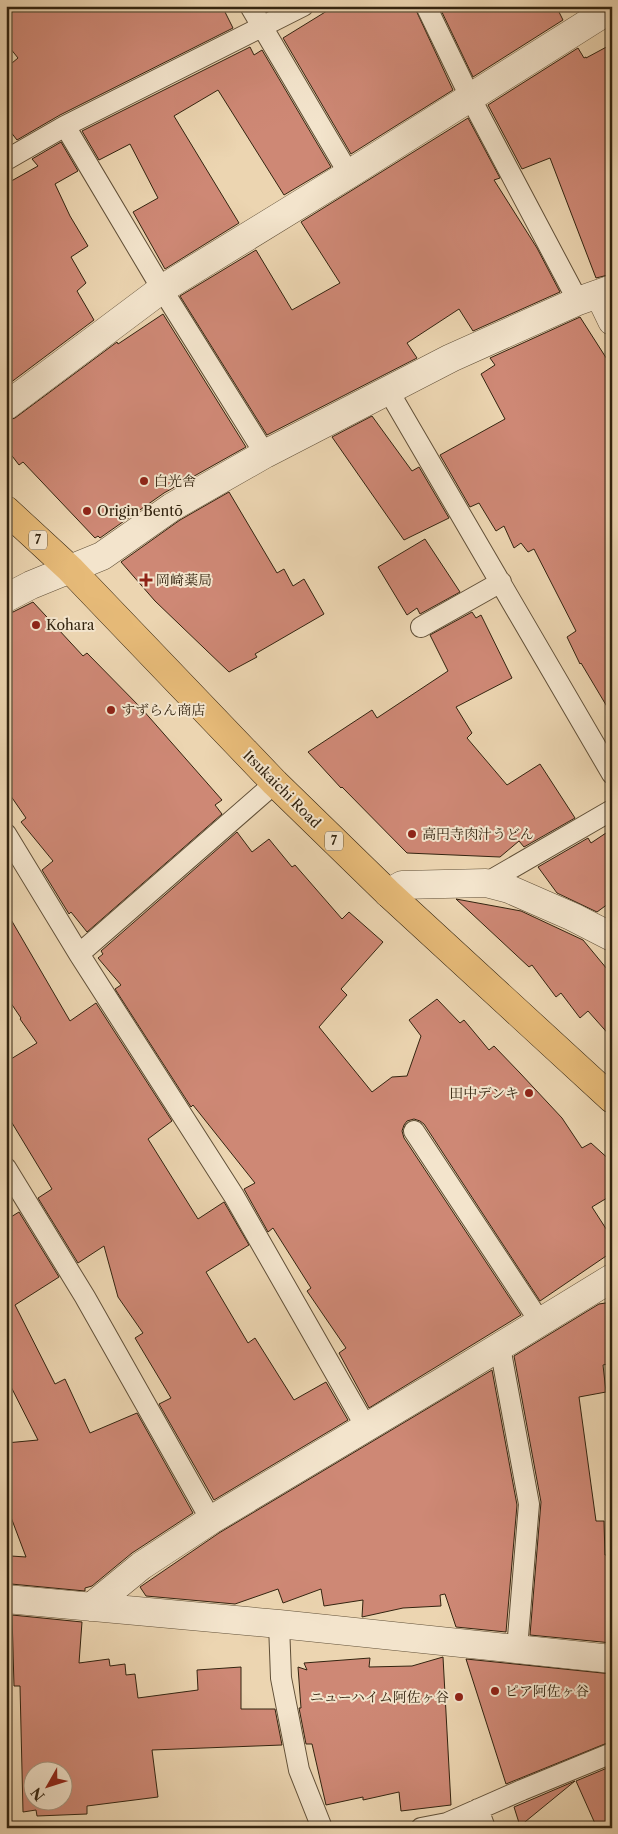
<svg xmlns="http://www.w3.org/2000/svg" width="618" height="1834" viewBox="0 0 618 1834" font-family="'Libre Caslon Text','Noto Serif JP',serif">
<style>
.building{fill:#ce8875;stroke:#332410;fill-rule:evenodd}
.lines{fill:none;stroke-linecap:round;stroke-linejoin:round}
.service-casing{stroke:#615038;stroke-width:22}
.minor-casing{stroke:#615038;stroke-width:29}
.primary-casing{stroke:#332410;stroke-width:29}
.service{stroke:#f3e4cc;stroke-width:20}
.minor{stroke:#f3e4cc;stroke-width:28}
.primary{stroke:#e6ba78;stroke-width:28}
.poi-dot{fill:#8f2418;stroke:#f3e4cc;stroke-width:2}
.labels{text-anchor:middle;stroke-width:4;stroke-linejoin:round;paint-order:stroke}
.shield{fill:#f3e4cc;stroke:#6d5e48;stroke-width:1}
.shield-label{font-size:12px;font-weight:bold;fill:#332410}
.poi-label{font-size:14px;fill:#332410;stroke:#f3e4cc;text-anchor:start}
.street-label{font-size:14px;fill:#332410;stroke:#f3e4cc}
</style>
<rect width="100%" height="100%" fill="#ecd5b1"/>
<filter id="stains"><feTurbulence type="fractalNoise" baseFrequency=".004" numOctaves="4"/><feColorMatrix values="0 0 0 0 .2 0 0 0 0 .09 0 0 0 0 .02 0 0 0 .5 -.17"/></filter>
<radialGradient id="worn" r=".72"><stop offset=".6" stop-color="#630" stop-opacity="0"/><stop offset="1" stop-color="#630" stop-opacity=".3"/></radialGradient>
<!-- building -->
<path class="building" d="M6,6H222L233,28L60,115L17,140L6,126V68L18,58L6,43Z
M335,6H414L453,90L351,154L283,38Z
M439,6H556L563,20L473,77Z
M612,44V274L596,278L550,158L522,169L488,105L578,48L584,58L586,57V58Z
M250,47L254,55L262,50L331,167L284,195L218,90L174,116L239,223L165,269L133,212L158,198L130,144L99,160L82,131Z
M468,118L500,178L494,180L537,248L560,292L473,331L459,309L407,343L417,358L267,435L180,296L256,250L292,310L340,283L301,222Z
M61,142L78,171L55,184L70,216L88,246L71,257L86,283L77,291L94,320L6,386V184L38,166L32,159Z
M163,314L246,447L164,493L100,538L98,536L95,538L23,462L19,465L6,448V421L15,418L117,342L118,344Z
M580,317L612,367V715L581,663L580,664L567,637L576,631L534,549L528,552L521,543L514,548L504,526L496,531L479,503L470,507L440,455L505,419L481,374L495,365L490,358Z
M372,416L412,471L419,467L449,518L404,540L332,437Z
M229,492L277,573L284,569L293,586L304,579L324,614L255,654L257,657L229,672L155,601L121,562L180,520Z
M425,539L460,592L420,614L417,608L407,615L378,567Z
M33,602L83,656L87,653L142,709L222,800L215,805L222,814L87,932L71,912L69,914L42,870L53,861L21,822L26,818L6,789V613L13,612Z
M472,612L476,618L481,615L512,678L456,707L472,733L467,738L507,785L540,764L575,818L524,847L519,841L500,857L407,853L342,787L341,788L308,752L372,710L377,718L448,671L430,635Z
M612,829V901L597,912L557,893L538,867L588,838L591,843Z
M237,832L252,852L269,839L292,867L295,865L342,919L349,912L383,942L341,989L347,995L319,1027L372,1092L392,1077L407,1076L421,1036L409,1020L437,999L460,1023L464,1020L489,1050L494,1046L520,1073L562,1118L582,1148L591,1143L612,1162V1195L592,1207L612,1238V1252L540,1301L424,1124L420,1121L414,1119L407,1121L404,1125L402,1131L404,1138L521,1315L369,1408L339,1353L346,1348L307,1291L311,1288L273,1228L268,1232L244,1189L255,1183L193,1105L191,1107L115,989L121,985L98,958L103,954L101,951Z
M456,899L521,911L583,940L612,975V1038L588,1011L580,1018L561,993L556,997L532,965L529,967Z
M6,911L70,1021L96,1003L172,1121L148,1139L198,1219L224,1202L249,1245L206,1272L248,1343L255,1338L294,1400L326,1382L348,1420L214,1500L159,1404L171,1398L135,1338L143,1333L118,1297L104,1246L78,1263L38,1198L52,1189L6,1113V1062L37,1043L20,1019L21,1018L6,996Z
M19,1212L59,1277L15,1305L55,1384L65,1379L90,1433L137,1413L193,1513L132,1553L92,1586L85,1588V1591L11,1584V1556L26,1557L6,1504V1443L38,1440L6,1377V1220Z
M612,1302V1363L603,1365L606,1392L579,1397L596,1521H604L605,1555H612V1643L530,1635L541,1502L514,1356L599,1304Z
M492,1370L517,1505L506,1632L456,1627L445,1594L440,1595L441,1606L403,1608L362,1617L363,1600L324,1606L321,1589L283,1603L278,1589L235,1604L146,1596L140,1587L219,1533Z
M12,1615L82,1622L79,1663L109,1659L110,1666L125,1664L126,1675L135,1674L138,1698L198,1690L197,1670L241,1667V1709H275L282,1745L152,1750L158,1797L87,1806V1814L37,1816L36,1810L23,1812L20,1686H14ZM32,1772H62V1802H32Z
M443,1657L451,1805L401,1811L399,1792L363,1800V1797L326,1805L312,1744H306L299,1708H301L298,1667L307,1670L304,1663L370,1658L369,1667L412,1666Z
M466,1659L612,1674V1741L506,1784Z
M612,1766V1828H597L576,1781Z
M575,1781L520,1826L514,1807Z"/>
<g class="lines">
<!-- service casing -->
<g class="service-casing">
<path id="service" d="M250,6L349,174
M426,6L470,97L578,301
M65,126L162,289L265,454
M6,160L65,126L303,6
M388,390L612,774
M421,627L501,582
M6,834L79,954L234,1196L366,1427
M486,883L612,810
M79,954L275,783
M414,1131L540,1322
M6,1168L85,1297L211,1520
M500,1347L529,1504L517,1649
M279,1624L281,1678L299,1770L322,1828
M478,1809L485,1828
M421,1828L447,1823L522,1790L612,1753"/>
</g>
<!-- minor casing -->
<g class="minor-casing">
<path id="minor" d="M599,294L612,321
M6,406L162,289L349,174L612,8
M6,598L31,585L102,556L172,507L265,454L451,358L578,301L612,289
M388,893L402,885L486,883L509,889L573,917L612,937
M6,1599L279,1624L612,1659
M91,1607L141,1566L211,1520L442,1382L612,1278"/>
</g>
<!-- primary casing -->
<g class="primary-casing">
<path id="primary" d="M6,510L70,569L275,783L388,893L612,1099"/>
</g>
<!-- service -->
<use href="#service" class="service"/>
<!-- minor -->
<use href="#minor" class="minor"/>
<!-- primary -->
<use href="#primary" class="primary"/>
</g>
<!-- markers -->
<g class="poi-dot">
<circle cx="144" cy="481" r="5"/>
<circle cx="87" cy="511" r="5"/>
<path d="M143.5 572.5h5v5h5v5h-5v5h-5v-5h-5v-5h5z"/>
<circle cx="36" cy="625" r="5"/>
<circle cx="111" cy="710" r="5"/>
<circle cx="412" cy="834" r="5"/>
<circle cx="529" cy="1093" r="5"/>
<circle cx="495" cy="1691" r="5"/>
<circle cx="459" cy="1697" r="5"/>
</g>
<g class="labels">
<!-- shield labels -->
<g class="shield">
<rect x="29" y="530.5" width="18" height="19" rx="4"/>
<rect x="325" y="831.5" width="18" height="19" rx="4"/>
</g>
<g class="shield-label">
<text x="38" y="544">7</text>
<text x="334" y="845">7</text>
</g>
<!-- poi labels -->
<g class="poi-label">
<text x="154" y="486">白光舎</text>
<text x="97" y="516">Origin Bentō</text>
<text x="156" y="585">岡崎薬局</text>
<text x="46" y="630">Kohara</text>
<text x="121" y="715">すずらん商店</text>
<text x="422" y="839">高円寺肉汁うどん</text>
<text x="519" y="1098" text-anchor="end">田中デンキ</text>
<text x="505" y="1696">ピア阿佐ヶ谷</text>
<text x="449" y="1702" text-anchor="end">ニューハイム阿佐ヶ谷</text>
</g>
<!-- street labels -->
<g class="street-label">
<text transform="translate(282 789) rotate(45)" y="5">Itsukaichi Road</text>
</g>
</g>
<!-- margin -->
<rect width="618" height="1834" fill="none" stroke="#ecd5b1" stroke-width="25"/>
<rect x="8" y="8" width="603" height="1819" fill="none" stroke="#332410" stroke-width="2.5"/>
<rect x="12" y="12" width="593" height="1809" fill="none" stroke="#332410"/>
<!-- north arrow -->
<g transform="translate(48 1786) rotate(231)"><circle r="24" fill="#f3e4cc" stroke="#a69781"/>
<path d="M0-4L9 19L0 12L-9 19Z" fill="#8f2418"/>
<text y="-8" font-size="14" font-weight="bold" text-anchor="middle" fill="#332410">N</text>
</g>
<rect width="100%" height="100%" filter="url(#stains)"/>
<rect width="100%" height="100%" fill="url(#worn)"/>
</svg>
